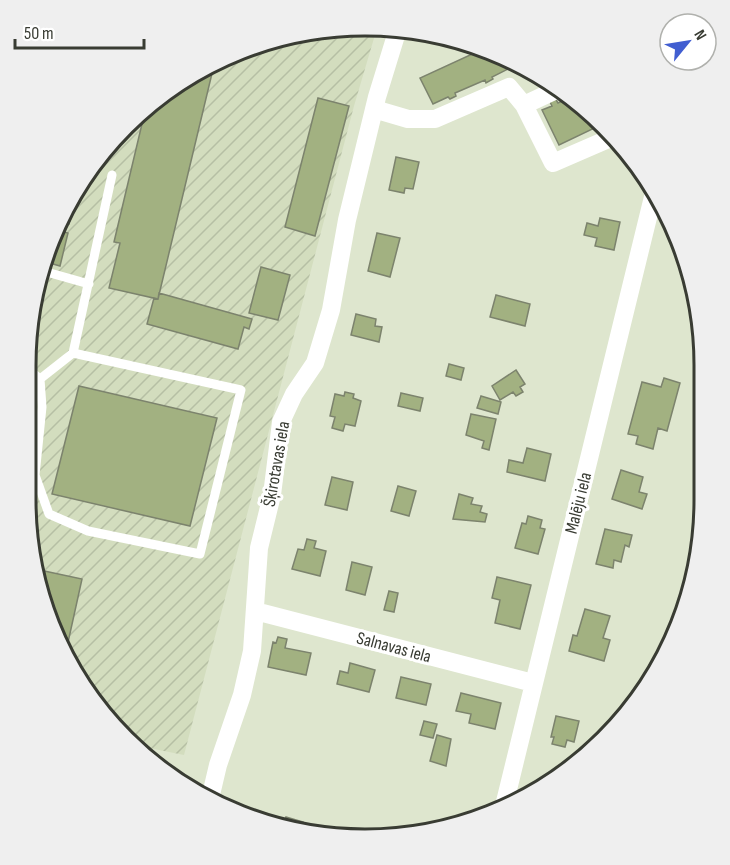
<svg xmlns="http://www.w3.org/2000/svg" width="730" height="865" viewBox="0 0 730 865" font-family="'Sofia Sans Condensed',sans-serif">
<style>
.industrial{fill:url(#industrial-furrows)}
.building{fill:#a2b181;stroke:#7c836d;stroke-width:1.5}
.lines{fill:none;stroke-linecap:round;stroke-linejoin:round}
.lane{stroke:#fff;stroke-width:9}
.street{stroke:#fff;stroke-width:18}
.labels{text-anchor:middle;stroke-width:6;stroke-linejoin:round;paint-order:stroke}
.street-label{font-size:18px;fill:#393c33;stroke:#fff}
.rim{fill:none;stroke:#393c33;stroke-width:3}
</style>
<defs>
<pattern id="industrial-furrows" width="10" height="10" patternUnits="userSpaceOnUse" patternTransform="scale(1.5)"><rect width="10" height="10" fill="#d3ddbe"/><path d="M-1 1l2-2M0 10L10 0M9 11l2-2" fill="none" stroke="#b6bfa4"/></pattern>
</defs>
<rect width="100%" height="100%" fill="#dee6ce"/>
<!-- industrial -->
<path class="industrial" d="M365,26L377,28L354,106L184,755L134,745L110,724L61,650L37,588L26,500L28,321L60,215L141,110L235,51Z"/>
<!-- building -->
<path class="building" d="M483,49L495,51L516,65L492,77L493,79L486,83L485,80L455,93L456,96L450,99L448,97L433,104L420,78Z
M214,65L158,299L109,288L120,243L114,242L146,107Z
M318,98L349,106L315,236L285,227Z
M555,98L558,103L566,99L603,124L559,145L542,110L552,106L549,100Z
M396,157L419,162L413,189L405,188L404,193L389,190Z
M76,195L69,224L58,222L60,215Z
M600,218L620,222L614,250L595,246L597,238L584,235L587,223L598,226Z
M56,230L68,233L60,266L46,262Z
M377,233L400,238L390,277L368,271Z
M261,267L290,275L278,320L249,313Z
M159,293L252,319L249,329L244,327L238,349L147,324L154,298L158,299Z
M496,295L530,304L525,326L490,317Z
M356,314L376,319L375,326L382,327L379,342L351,335Z
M449,364L464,368L461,380L446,376Z
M516,370L525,384L520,387L523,392L516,396L513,392L500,400L492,386Z
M664,378L680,383L667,431L658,428L653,449L636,444L638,436L628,434L642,382L661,387Z
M79,386L217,418L190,526L52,494Z
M345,392L354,394L353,398L361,401L355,426L345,424L343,431L332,428L335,417L330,416L335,394L344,396Z
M401,393L423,398L420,411L398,406Z
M481,396L501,402L498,414L477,408Z
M471,414L496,419L489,450L482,448L484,441L466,435Z
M527,448L551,454L545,481L507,472L509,460L523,463Z
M621,470L643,477L639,492L647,494L642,509L612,499Z
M332,477L353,482L347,510L325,505Z
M398,486L416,491L409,516L391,511Z
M459,494L473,498L471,504L482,506L480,512L487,514L485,522L453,519Z
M528,516L542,520L540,528L545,529L538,554L515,548L522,523L526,524Z
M605,529L632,535L629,547L625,545L621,562L614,560L613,568L596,564Z
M307,539L316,541L314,548L326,551L320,576L292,569L298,549L304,550Z
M352,562L372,567L365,595L346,590Z
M35,569L82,579L65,656L37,588Z
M497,577L531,585L520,629L495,623L500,600L492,598Z
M389,591L398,593L394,612L384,610Z
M585,609L610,616L603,638L610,640L604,661L569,651L573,635L577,636Z
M278,637L287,639L285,648L311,653L306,675L268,667L273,642L276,643Z
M350,663L375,670L369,692L337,684L340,671L348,673Z
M401,677L431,684L426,705L396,698Z
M461,693L501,703L495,729L469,723L471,714L456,711Z
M556,716L579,721L574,742L567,740L565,747L552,744L554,737H551Z
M424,721L437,724L433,738L420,735Z
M437,735L451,739L446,766L430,761Z
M286,817L303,822L300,832L276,826L278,821L284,823Z"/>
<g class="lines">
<!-- lane -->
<path class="lane" d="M43,271L89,284
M73,353L112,175
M28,369L40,379L42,407L35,475L49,514L88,531L200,554L241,390L73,353L40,379"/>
<!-- street -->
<path class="street" d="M524,105L554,91
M374,109L408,119H435L509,87L524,105L553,163L613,137
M255,611L533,683
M210,799L218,765L242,695L252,651L259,548L272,495L281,422L294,394L315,363L331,310L347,220L377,97L397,32
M503,810L653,197"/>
</g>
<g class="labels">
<!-- street labels -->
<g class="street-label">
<text transform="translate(276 464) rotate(-80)" y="6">Šķirotavas iela</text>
<text transform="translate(578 503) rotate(-76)" y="6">Malēju iela</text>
<text transform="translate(394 647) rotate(15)" y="6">Salnavas iela</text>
</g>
</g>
<!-- crop -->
<path d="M0 0H730V865H0ZM365 36H365A329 329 0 0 1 694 365V500A329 329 0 0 1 365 829H365A329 329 0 0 1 36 500V365A329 329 0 0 1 365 36Z" fill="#efefef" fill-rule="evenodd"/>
<path class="rim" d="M365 36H365A329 329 0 0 1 694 365V500A329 329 0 0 1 365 829H365A329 329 0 0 1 36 500V365A329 329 0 0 1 365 36Z"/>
<!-- north arrow -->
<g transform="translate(688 42) rotate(60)"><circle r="28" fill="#ffffff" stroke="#b0b1ad" stroke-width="1.5"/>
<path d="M0-4.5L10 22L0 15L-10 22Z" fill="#415ed1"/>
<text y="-9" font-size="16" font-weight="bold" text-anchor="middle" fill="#393c33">N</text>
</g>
<!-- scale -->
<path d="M15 39v9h129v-9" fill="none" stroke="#393c33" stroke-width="3"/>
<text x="24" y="39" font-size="18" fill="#393c33" stroke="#ffffff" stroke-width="4.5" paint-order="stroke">50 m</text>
</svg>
